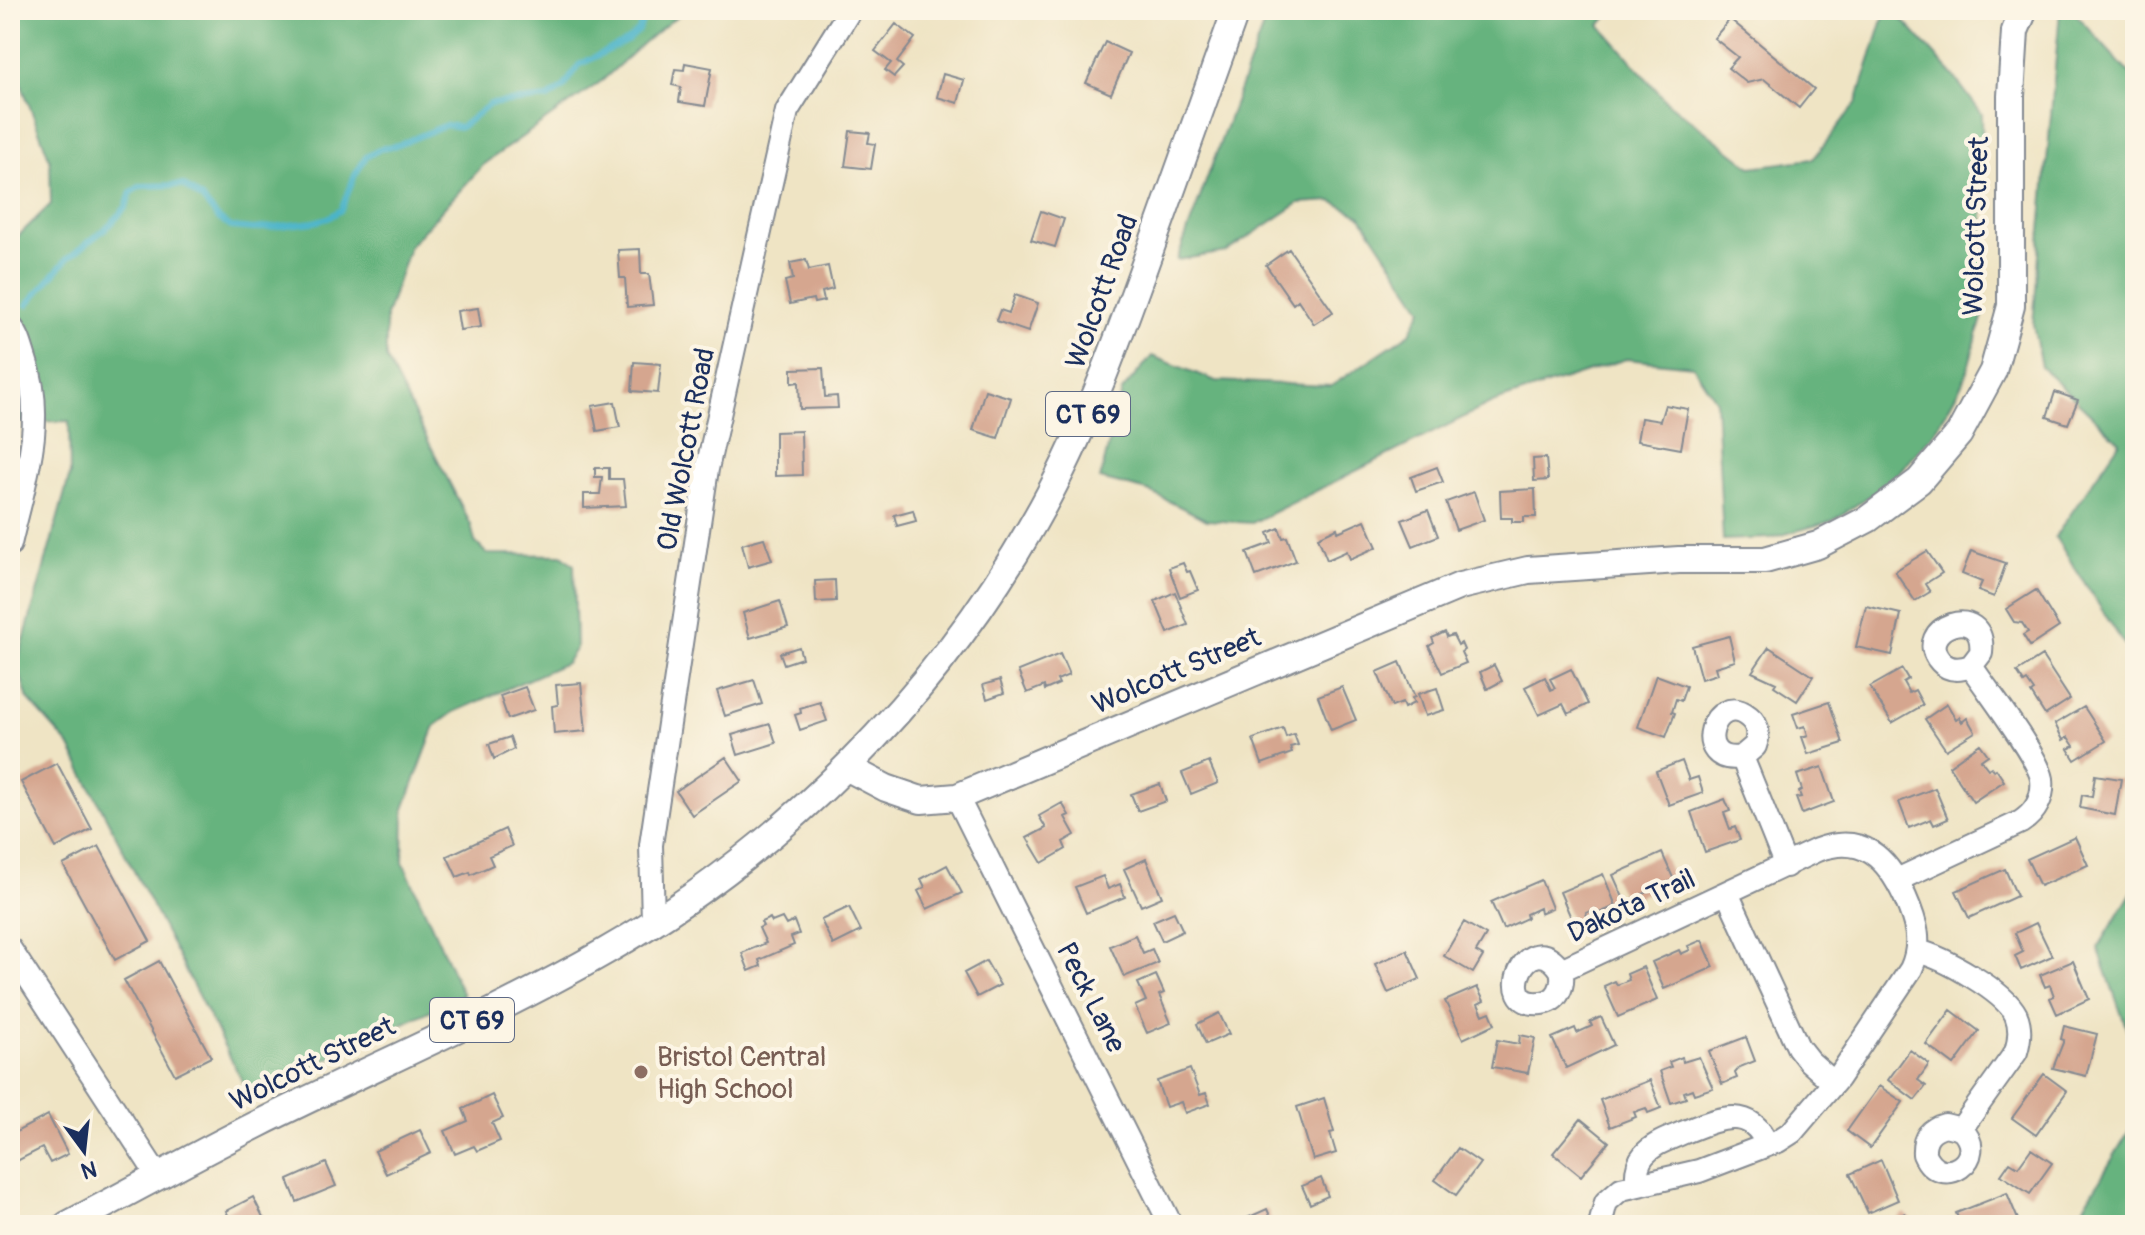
<svg xmlns="http://www.w3.org/2000/svg" width="2145" height="1235" viewBox="0 0 2145 1235" font-family="Pangolin,sans-serif">
<style>
.forest{fill:#66b37e;stroke:#40716e;stroke-width:2}
.lines{fill:none;stroke-linecap:round;stroke-linejoin:round}
.stream{stroke:#4bb4c9;stroke-width:6}
.building{fill:#d5a68f}
.minor-casing{stroke:#858a91;stroke-width:26}
.major-casing{stroke:#858a91;stroke-width:30}
.minor{stroke:#fff;stroke-width:22}
.major{stroke:#fff;stroke-width:26}
.education-dot{fill:#8d6e63;stroke:#fcf5e5;stroke-width:3}
.labels{text-anchor:middle;stroke-width:8;stroke-linejoin:round;paint-order:stroke}
.shield{fill:#fcf5e5;stroke:#5e6a86;stroke-width:2}
.shield-label{font-size:26px;font-weight:bold;fill:#1b2f5e}
.street-label{font-size:28px;fill:#1b2f5e;stroke:#fcf5e5}
.education-label{font-size:28px;fill:#785e54;stroke:#fcf5e5;text-anchor:start}
</style>
<rect width="100%" height="100%" fill="#fcf5e5"/>
<filter id="ink" filterUnits="userSpaceOnUse"><feTurbulence type="fractalNoise" baseFrequency=".0125" numOctaves="2"/><feDisplacementMap in="SourceGraphic" scale="16" xChannelSelector="R" yChannelSelector="G"/><feConvolveMatrix kernelMatrix="1 2 1 2 8 2 1 2 1" color-interpolation-filters="sRGB"/></filter>
<filter id="wash" filterUnits="userSpaceOnUse"><feTurbulence type="fractalNoise" baseFrequency=".006" numOctaves="4" result="noise"/><feDisplacementMap in="SourceGraphic" scale="32" xChannelSelector="R" yChannelSelector="G"/><feGaussianBlur stdDeviation="1.8" result="paint"/><feColorMatrix in="noise" values="0 0 0 0 0 0 0 0 0 0 0 0 0 0 0 0 0 1.4 0 .05"/><feComposite in="paint" operator="in"/></filter>
<g filter="url(#wash)">
<rect width="100%" height="100%" fill="#efe4c4"/>
<!-- forest -->
<path class="forest" d="M10,10H685L643,43L603,80L485,163L410,245L386,316V358L471,525L475,542L487,554L562,555L574,565L576,648L566,663L454,712L435,726L404,809L403,862L463,995L250,1096L69,745L28,699L17,665L70,474L69,421L10,422V244L51,204L50,160L10,54Z
M1269,10H1613L1600,25L1667,102L1751,167L1813,159L1857,102L1886,10H1894L1952,74L1982,114L1984,311L1965,378L1935,432L1889,483L1832,521L1771,538L1723,540L1716,401L1693,366L1626,359L1492,403L1252,523L1207,520L1148,491L1100,479L1122,391L1152,356L1216,381L1331,386L1410,333L1422,309L1360,215L1332,201L1299,203L1226,252L1177,260Z
M2060,10H2072L2135,80V661L2055,537L2120,442L2041,367L2033,324Z
M2135,887V1052L2098,948Z
M2135,1121V1225H2073Z"/>
<g class="lines">
<!-- stream -->
<path class="stream" d="M27,305L67,259L110,225L126,207L131,192L141,186L183,185L202,199L218,218L231,227L254,229L314,222L328,218L341,210L355,175L366,157L382,148L398,145L446,125L461,127L490,104L548,98L564,87L579,65L628,40L639,30L646,10"/>
</g>
<g id="blocks">
<!-- building -->
<path class="building" d="M1730,19L1814,89L1799,108L1764,79L1747,83L1728,68L1738,57L1714,38Z
M896,24L915,38L897,62L903,67L894,77L885,70L891,63L875,51Z
M1105,42L1129,53L1111,94L1086,83Z
M685,63L712,68L705,106L679,102L681,87L672,85L675,69L684,70Z
M943,74L964,80L958,103L937,97Z
M850,131L870,133L868,143L875,144L871,169L845,166Z
M1041,211L1064,219L1055,247L1031,240Z
M640,249L641,274H649L653,305L627,307L625,278H620L618,250Z
M1289,249L1333,312L1314,324L1298,300L1293,304L1266,265Z
M806,260L809,270L828,266L833,289L822,292L824,301L814,303L813,299L790,304L785,281L793,279L790,263Z
M1015,295L1038,303L1028,332L996,321L1000,310L1009,313Z
M478,308L481,327L460,330L457,311Z
M634,362L661,364L658,393L632,391Z
M823,368L825,397L837,396L838,408L800,409L799,382L792,383V369Z
M985,390L1011,398L998,438L973,430Z
M2055,392L2078,400L2068,424L2047,417Z
M615,402L620,427L597,431L592,406Z
M1665,405L1688,409L1681,449L1637,441L1641,418L1660,421Z
M801,431L802,475L775,476V432Z
M1546,458L1548,480L1534,481L1533,459Z
M1437,467L1443,482L1416,491L1411,477Z
M595,468H609V479H623L626,506L584,508V494H600L602,477H595Z
M1535,489L1536,517H1524V522H1512V518H1501L1500,491Z
M1474,492L1484,520L1456,530L1446,502Z
M913,510L916,521L897,526L894,515Z
M1428,510L1438,536L1413,546L1402,520Z
M1365,520L1377,547L1350,559L1347,551L1327,560L1318,537L1337,528L1338,532Z
M1279,528L1283,538L1287,537L1296,561L1256,576L1247,552L1272,543L1268,533Z
M764,538L772,560L748,567L742,544Z
M1927,551L1942,573L1925,584L1930,592L1915,601L1895,571Z
M1971,551L2006,563L1994,597L1978,591L1982,582L1962,574Z
M1183,563L1187,572L1190,571L1198,590L1180,597L1169,568Z
M835,580L836,601L816,602L815,581Z
M2036,590L2059,627L2030,646L2023,635L2028,632L2022,623L2014,622L2006,609Z
M1175,592L1188,625L1168,633L1155,601Z
M780,601L788,627L750,638L743,613Z
M1866,606L1901,614L1892,655L1856,647Z
M1445,632L1447,637L1453,635L1458,645L1461,643L1464,650L1461,652L1466,663L1442,673L1429,646L1434,643L1432,638Z
M1729,636L1735,661L1715,667L1717,674L1701,679L1692,646Z
M799,647L802,658L784,664L780,653Z
M1769,647L1813,676L1797,701L1774,686L1776,683L1752,672Z
M1060,654L1069,675L1057,680L1059,684L1045,690L1044,686L1027,693L1018,671Z
M2042,656L2070,699L2045,715L2031,693L2034,691L2027,681L2024,683L2017,672Z
M1400,662L1415,697L1412,698L1414,703L1404,708L1402,703L1392,707L1377,672Z
M1494,665L1502,681L1487,689L1480,672Z
M1571,669L1588,704L1568,714L1563,704L1539,715L1525,687L1545,677L1551,690L1555,688L1550,679Z
M1902,669L1908,679L1903,682L1909,693L1915,690L1923,705L1892,723L1870,687Z
M1656,675L1686,686L1681,701L1676,699L1672,712L1675,713L1666,737L1638,727Z
M754,680L762,704L725,716L717,691Z
M1000,680L1004,693L987,699L983,685Z
M581,683L586,731L554,734L552,706L558,705L556,685Z
M525,687L534,710L508,719L500,696Z
M1342,687L1356,720L1331,730L1318,696Z
M1437,688L1444,710L1425,716L1418,694Z
M820,702L827,721L800,730L795,715L801,713L800,708Z
M1829,702L1843,743L1808,754L1802,737L1808,735L1805,726L1798,728L1793,714Z
M1947,704L1956,719L1959,717L1962,722L1967,718L1975,732L1946,750L1925,719Z
M2084,707L2106,741L2075,760L2068,749L2074,746L2068,737L2063,740L2055,724Z
M770,724L776,743L738,755L732,735Z
M1283,728L1286,737L1294,734L1298,745L1290,747L1292,753L1262,764L1253,739Z
M510,737L514,749L494,759L489,744Z
M1980,744L1988,755L1981,760L1988,769L1991,767L1994,771L1996,769L2004,781L1973,802L1949,766Z
M726,757L742,781L692,815L676,791Z
M1682,761L1689,780L1698,777L1703,793L1669,805L1656,771Z
M1209,762L1218,783L1191,794L1182,773Z
M57,763L92,829L56,848L21,782Z
M1822,767L1834,802L1802,814L1796,798L1801,797L1799,792L1802,790L1797,775Z
M2095,775L2121,779L2115,815L2080,808L2082,795L2092,797Z
M1160,784L1166,801L1138,811L1131,794Z
M1935,788L1948,819L1934,825L1931,819L1909,828L1899,802Z
M1725,799L1730,811L1724,813L1730,829L1735,827L1740,840L1705,852L1691,812Z
M1062,803L1069,815L1065,817L1075,835L1063,842L1066,849L1042,863L1027,838L1046,828L1039,816Z
M505,829L512,846L489,856L493,865L471,875L470,872L457,877L447,856Z
M2075,837L2088,865L2040,886L2027,859Z
M99,846L150,941L115,960L63,865Z
M1662,853L1674,880L1662,885L1660,882L1648,887L1650,891L1625,902L1613,875Z
M1146,859L1162,897L1141,906L1124,869Z
M947,865L962,893L927,909L918,891L925,887L921,879Z
M2005,869L2017,896L1969,918L1956,891Z
M1603,874L1616,906L1597,914L1595,909L1586,913L1588,919L1574,925L1560,892Z
M1103,876L1108,889L1120,884L1125,897L1086,913L1075,887Z
M1541,880L1552,908L1540,913L1539,908L1526,914L1527,918L1503,929L1491,902Z
M849,907L861,931L833,945L821,920Z
M1174,912L1183,931L1162,941L1153,921Z
M770,918L772,922L782,918L786,925L794,921L799,934L791,937L794,945L759,960L761,966L749,971L742,953L766,943L759,928L763,926L761,922Z
M1464,922L1486,935L1476,952L1483,956L1473,973L1444,956Z
M2036,923L2052,956L2021,970L2015,956L2023,952L2015,933Z
M1135,935L1143,953L1152,949L1158,963L1124,977L1110,946Z
M1702,940L1714,967L1664,989L1652,962L1679,950L1681,954L1690,950L1688,946Z
M1407,950L1420,979L1388,993L1375,964Z
M159,961L211,1057L175,1075L124,980Z
M986,961L1000,985L977,997L964,973Z
M2073,961L2089,999L2057,1014L2050,998L2054,996L2050,985L2045,987L2040,975Z
M1643,967L1657,1000L1618,1017L1604,986L1615,981L1617,985L1629,980L1627,974Z
M1156,975L1164,993L1159,995L1171,1023L1147,1033L1135,1006L1146,1001L1138,983Z
M1477,987L1484,1001L1478,1004L1483,1015L1490,1012L1495,1024L1463,1039L1445,1001Z
M1951,1010L1979,1031L1954,1065L1926,1044Z
M1219,1013L1229,1034L1206,1044L1197,1024Z
M1601,1017L1614,1045L1566,1068L1552,1038L1575,1028L1577,1033L1592,1026L1590,1022Z
M2064,1026L2097,1034L2086,1076L2053,1068L2064,1040L2061,1039Z
M1520,1035L1535,1038L1528,1073L1492,1067L1497,1040L1519,1044Z
M1746,1037L1755,1061L1740,1067L1735,1073L1737,1078L1722,1084L1709,1051Z
M1910,1050L1929,1064L1918,1080L1926,1086L1915,1100L1888,1080Z
M1682,1057L1683,1062L1699,1057L1713,1088L1694,1094L1692,1089L1684,1092L1686,1098L1671,1103L1660,1071L1671,1067L1669,1062Z
M1190,1069L1200,1095L1206,1093L1210,1104L1185,1113L1181,1102L1166,1107L1157,1081Z
M2044,1074L2067,1091L2036,1135L2012,1118Z
M1650,1080L1661,1108L1648,1113L1646,1108L1634,1112L1636,1117L1610,1127L1600,1100Z
M1879,1086L1903,1102L1870,1148L1847,1131Z
M492,1095L503,1118L492,1123L500,1141L477,1151L474,1146L455,1154L445,1131L468,1121L463,1109Z
M1324,1098L1334,1132L1330,1133L1336,1153L1313,1160L1297,1107Z
M48,1115L68,1154L50,1163L42,1148L17,1161L10,1147V1135Z
M1581,1119L1609,1142L1581,1176L1553,1153Z
M420,1130L431,1153L386,1174L375,1151Z
M1458,1148L1480,1163L1456,1195L1435,1180Z
M2031,1149L2052,1163L2030,1194L2001,1175L2010,1162L2018,1167Z
M1881,1160L1898,1200L1868,1213L1850,1174Z
M326,1163L336,1186L297,1202L288,1180Z
M1321,1178L1328,1196L1310,1204L1302,1186Z
M2007,1193L2019,1222L2011,1225H1961L1956,1213Z
M253,1197L264,1219L251,1225H233L226,1211Z
M1267,1209L1274,1225H1250L1247,1218Z
M1905,1213L1918,1225H1891L1901,1215Z"/>
</g>
</g>
<g filter="url(#ink)">
<use href="#blocks" fill-opacity="0" stroke="#858a91" stroke-width="2"/>
<g class="lines">
<!-- minor casing -->
<g class="minor-casing">
<path id="minor" d="M10,326C19,335 21,347 25,359C47,421 24,483 10,544
M1742,757C1689,766 1714,688 1749,717C1759,725 1759,736 1755,746L1742,757L1786,866
M957,797L1171,1225
M1897,880L2021,822C2036,812 2044,797 2042,779C2038,756 1986,689 1971,666L1981,653C1987,599 1910,629 1941,662C1949,671 1960,670 1971,666
M1727,893L1798,1047L1809,1061L1834,1083
M653,921L651,845L707,469L787,111L850,10
M10,949L158,1176
M1917,951C1943,957 2004,991 2016,1015C2021,1027 2020,1039 2016,1052L1961,1129L1945,1125C1930,1129 1923,1138 1924,1154C1941,1193 1991,1158 1961,1129
M1561,970C1565,985 1558,1002 1541,1003C1492,1008 1528,922 1561,970L1817,850C1863,833 1887,858 1905,897C1916,922 1923,943 1911,969L1838,1078L1792,1132L1778,1141L1699,1171L1621,1189L1606,1202L1600,1225
M1637,1184C1636,1173 1637,1163 1644,1155C1654,1143 1669,1139 1682,1133C1713,1121 1750,1101 1767,1145"/>
</g>
<!-- major casing -->
<g class="major-casing">
<path id="major" d="M848,768L886,788L921,800L957,797L1460,586L1528,570L1679,560H1765L1818,545L1868,519L1919,481L1959,434L1993,371L2011,306V96L2015,31L2024,10
M67,1225C130,1192 192,1157 256,1125C372,1067 493,1016 606,951C781,851 935,697 1034,522C1083,437 1116,345 1149,253C1178,172 1207,91 1236,10"/>
</g>
<!-- minor -->
<use href="#minor" class="minor"/>
<!-- major -->
<use href="#major" class="major"/>
</g>
</g>
<!-- markers -->
<circle class="education-dot" cx="641" cy="1072" r="8"/>
<g class="labels">
<!-- shield labels -->
<g class="shield">
<rect x="1046" y="392" width="84" height="44" rx="6"/>
<rect x="430" y="998" width="84" height="44" rx="6"/>
</g>
<g class="shield-label">
<text x="1088" y="423">CT 69</text>
<text x="472" y="1029">CT 69</text>
</g>
<!-- street labels -->
<g class="street-label">
<text transform="translate(1975 226) rotate(-88)" y="10">Wolcott Street</text>
<text transform="translate(1101 291) rotate(-70)" y="10">Wolcott Road</text>
<text transform="translate(685 449) rotate(-79)" y="10">Old Wolcott Road</text>
<text transform="translate(1176 670) rotate(-23)" y="10">Wolcott Street</text>
<text transform="translate(1631 905) rotate(-25)" y="10">Dakota Trail</text>
<text transform="translate(1092 997) rotate(63)" y="10">Peck Lane</text>
<text transform="translate(312 1063) rotate(-26)" y="10">Wolcott Street</text>
</g>
<!-- education labels -->
<g class="education-label">
<text x="657" y="1066">Bristol Central<tspan x="657" dy="32">High School</tspan></text>
</g>
</g>
<!-- margin -->
<rect width="2145" height="1235" fill="none" stroke="#fcf5e5" stroke-width="40"/>
<!-- north arrow -->
<g transform="translate(84 1151) rotate(165)" stroke="#fcf5e5" stroke-width="6" paint-order="stroke">
<path d="M0-6L14 30L0 20L-14 30Z" fill="#1b2f5e"/>
<text y="-12" font-size="22" font-weight="bold" text-anchor="middle" fill="#1b2f5e">N</text>
</g>
</svg>
